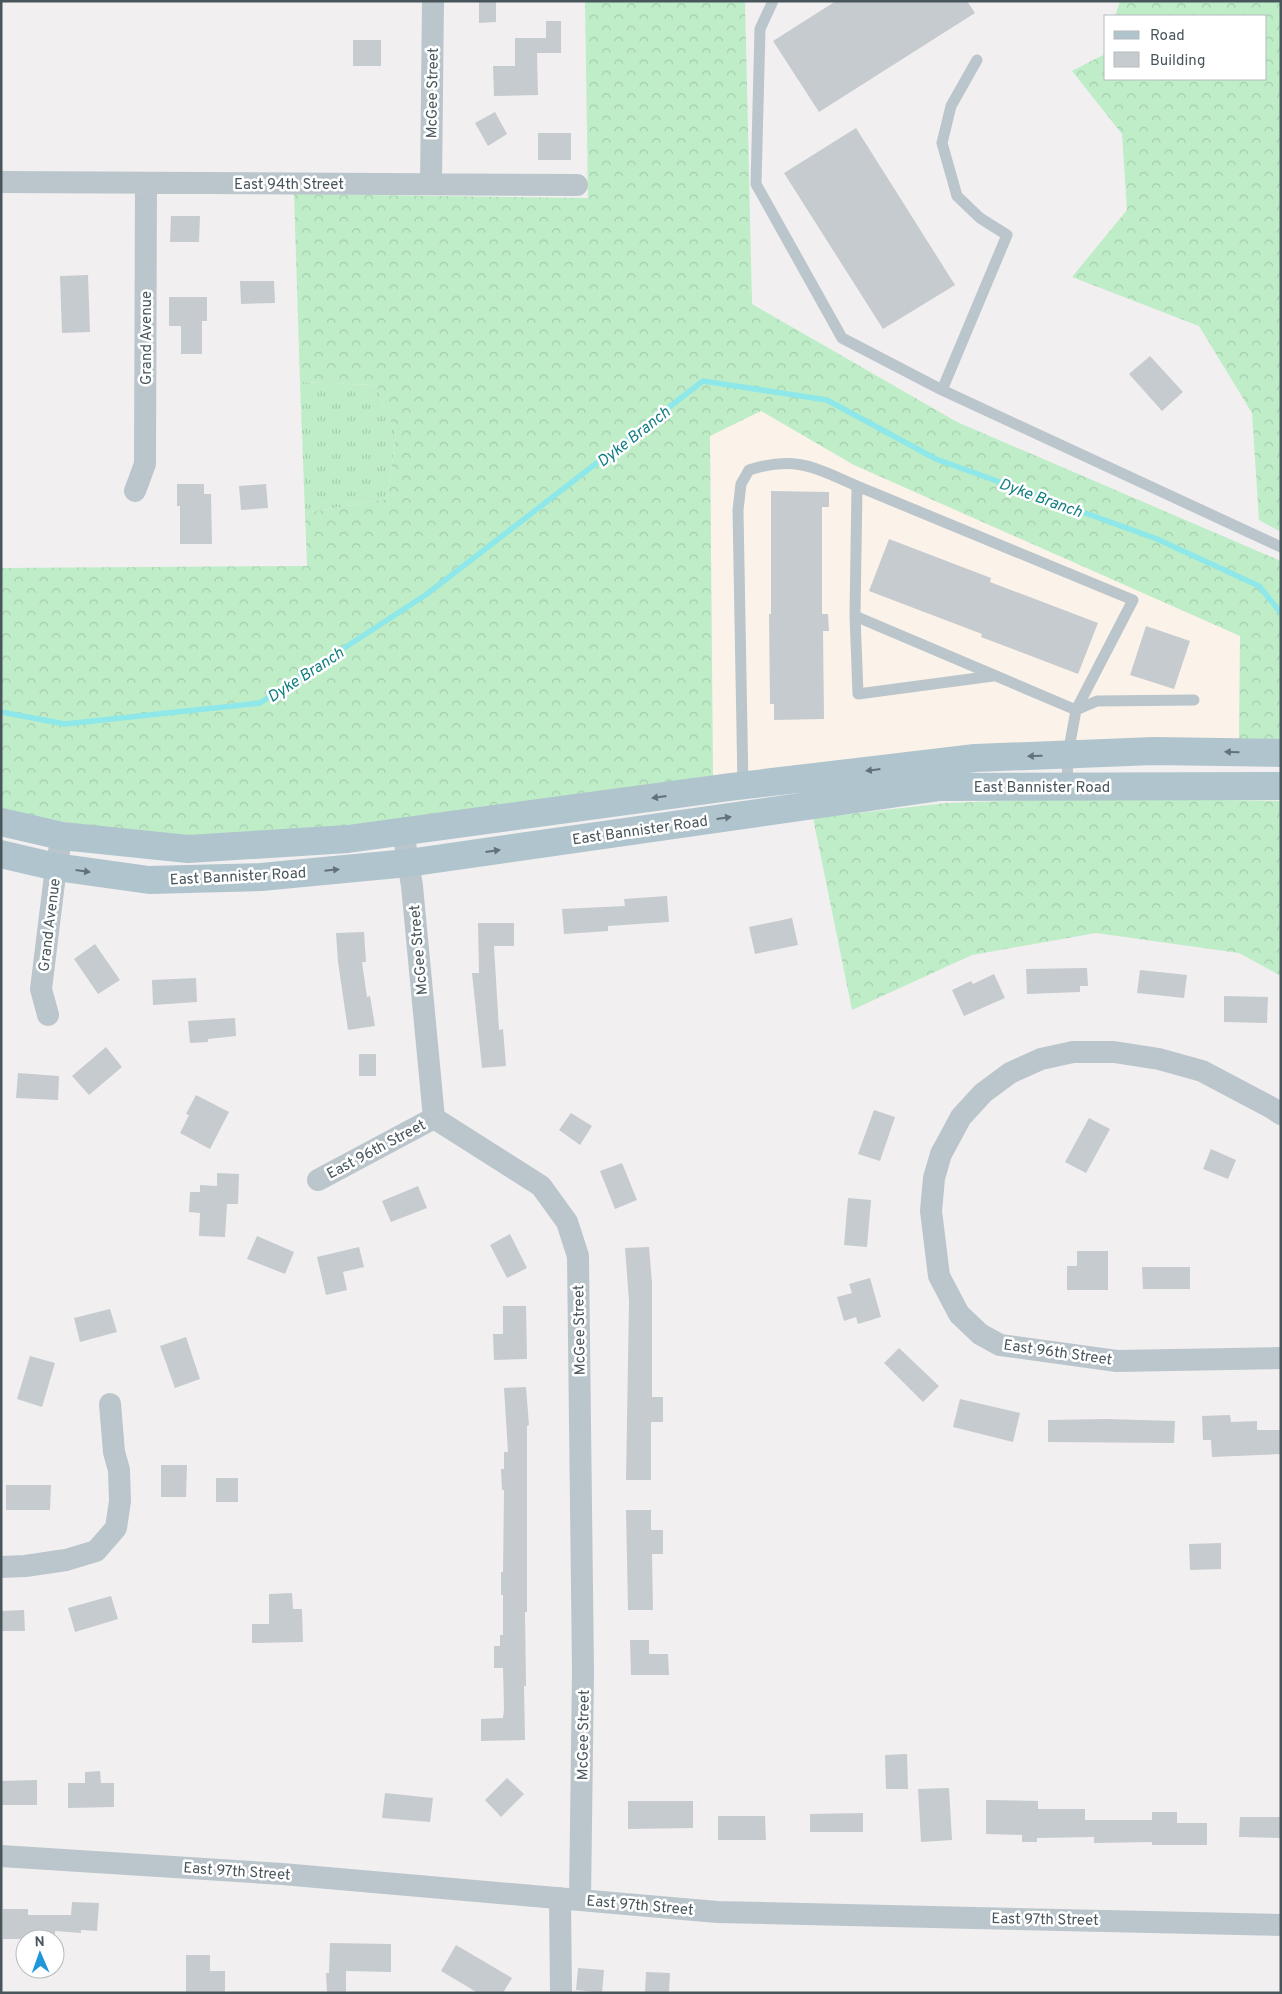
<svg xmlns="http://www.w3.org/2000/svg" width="1282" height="1994" viewBox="0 0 1282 1994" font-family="Overpass,sans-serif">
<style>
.commercial{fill:#fbf3e9}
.grass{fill:url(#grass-tufts)}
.forest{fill:url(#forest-crowns)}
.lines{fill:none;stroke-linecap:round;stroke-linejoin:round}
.stream{stroke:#8ee7e9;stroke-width:5.5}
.building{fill:#c6cbcf}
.lane{stroke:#bbc6cc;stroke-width:11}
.street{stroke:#bbc6cc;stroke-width:22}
.primary{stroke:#b0c4cd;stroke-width:28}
.oneway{fill:#627278}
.labels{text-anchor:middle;stroke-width:5;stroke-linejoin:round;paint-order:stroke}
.street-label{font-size:15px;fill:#48565c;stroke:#fff}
.water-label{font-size:16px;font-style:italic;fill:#127e80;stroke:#fff}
</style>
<defs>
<pattern id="grass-tufts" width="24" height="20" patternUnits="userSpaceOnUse" patternTransform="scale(1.25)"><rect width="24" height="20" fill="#bfedc8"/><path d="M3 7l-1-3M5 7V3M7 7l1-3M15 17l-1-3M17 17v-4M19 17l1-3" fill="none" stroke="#a6cdae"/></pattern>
<pattern id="forest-crowns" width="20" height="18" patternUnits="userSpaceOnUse" patternTransform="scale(1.25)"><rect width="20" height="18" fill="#bfedc8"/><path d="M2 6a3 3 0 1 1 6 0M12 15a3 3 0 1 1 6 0" fill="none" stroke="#a6cdae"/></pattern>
</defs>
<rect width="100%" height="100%" fill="#f2eff0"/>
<!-- commercial -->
<path class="commercial" d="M761,411L854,465L1240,636L1239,741L713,778L710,435Z"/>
<!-- grass -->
<path class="grass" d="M300,382L376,385L396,435L387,499L305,513Z"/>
<!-- forest -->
<path class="forest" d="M585,1H745L752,304L957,422L1281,561V742L1239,741L1240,636L854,465L761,411L710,436L713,778L334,830L238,835H168L89,827L1,809V568L307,566L305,513L387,499L396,435L376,385L300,382L294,194L588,198Z
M1120,1H1281V532L1259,520L1252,413L1199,326L1072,277L1127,210L1122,134L1072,71L1103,55L1106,46V79H1266V16H1115Z
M1089,798L1281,801V976L1239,953L1096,933L972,955L852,1010L813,818L947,803Z"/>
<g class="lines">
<!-- stream -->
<path class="stream" d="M1,712L65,724L260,703L427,594L703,381L827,400L936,459L1157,539L1259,586L1281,613"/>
</g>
<!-- building -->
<path class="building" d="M479,1H496V22L479,23Z
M836,1H967L975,13L819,112L773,41Z
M546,21H561V53H537L538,95L494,96L493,66H515V38H546Z
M353,40H381V66H353Z
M495,112L507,134L488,146L475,123Z
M856,128L955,285L883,329L784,173Z
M538,133H571V160H538Z
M171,216H200L199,242H170Z
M88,275L90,332L62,333L60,276Z
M240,281H274L275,303L241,304Z
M169,297H207V321H202V354H181V326H169Z
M1150,356L1183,392L1162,411L1129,374Z
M177,484H204V494H211L212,544H180V506H177Z
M266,484L268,508L241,510L239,486Z
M771,491L829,492V507H822V614H828L829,631H823L824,719L774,720V704H770L769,614H771Z
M889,539L991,578L990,582L1098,623L1078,674L981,637L982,634L869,591Z
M1146,626L1190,641L1174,689L1130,675Z
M667,896L669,922L608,926V931L564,934L562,909L625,906L624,899Z
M792,918L798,945L755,954L749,927Z
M478,923H514V946H494L499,1030L503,1029L506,1066L482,1068L472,973H479Z
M364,932L366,962H362L367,997L370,996L375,1026L348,1030L338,962L336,933Z
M95,944L120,980L98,994L74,959Z
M1087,968L1088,986H1080V992L1027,994L1026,969Z
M1140,970L1187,975L1184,998L1137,993Z
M994,974L1005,998L964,1016L952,990L971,981L973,984Z
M196,978L197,1002L153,1005L152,980Z
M1224,996L1268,997L1267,1023L1224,1022Z
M235,1018L236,1036L208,1039V1042L190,1043L188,1021Z
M106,1047L122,1067L89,1095L72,1076Z
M359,1054H376V1076H359Z
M18,1073L59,1076L58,1100L16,1098Z
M196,1095L229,1112L210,1149L180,1133L189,1115L186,1114Z
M874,1110L895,1117L880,1161L858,1154Z
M571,1113L592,1126L580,1145L559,1130Z
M1089,1118L1110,1129L1086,1173L1065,1162Z
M1211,1149L1236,1160L1228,1179L1203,1169Z
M622,1163L637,1200L615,1209L600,1171Z
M217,1173L239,1174L238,1204H227L225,1237L199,1236L200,1213L189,1212L190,1192H200V1185L217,1186Z
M418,1186L427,1208L391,1222L382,1201Z
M848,1198L871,1200L867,1247L844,1245Z
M510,1234L527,1268L507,1278L490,1245Z
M257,1236L294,1252L285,1274L247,1259Z
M359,1247L364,1267L343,1272L347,1290L326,1295L317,1257Z
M649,1247L652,1283V1397H663V1422H651V1480H626L629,1301L625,1248Z
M1077,1251H1108V1290H1067V1266H1077Z
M1142,1267H1190V1289H1143Z
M870,1278L881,1317L858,1324L856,1317L844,1321L837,1297L852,1293L849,1284Z
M503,1306H526L527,1359L494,1360L493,1334H503Z
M110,1309L117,1332L80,1342L74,1318Z
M186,1337L200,1379L175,1388L160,1346Z
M899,1348L939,1386L923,1402L884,1363Z
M30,1356L55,1363L42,1407L17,1399Z
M526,1387L529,1425L527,1426V1612H525L526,1686H524L525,1740L481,1741V1719L503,1718L504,1709L503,1668H494V1646H500V1635H503V1595H501V1572H503L504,1490H502L501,1469H504V1452H508L504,1388Z
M960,1399L1020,1413L1013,1442L953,1427Z
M1230,1415L1231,1422L1257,1421V1430H1281V1454L1212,1457L1211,1440H1203L1202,1416Z
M1107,1419L1175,1421L1174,1443L1048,1442V1420Z
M161,1465H187L186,1497H161Z
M216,1478H238V1502H216Z
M6,1485H51L50,1510H6Z
M626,1510H651V1530H663V1554H652L653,1610H628Z
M1221,1543V1569L1190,1570L1189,1544Z
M292,1593L293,1609H302L303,1642L252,1643V1624H269V1594Z
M111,1596L118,1619L75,1632L68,1608Z
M24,1610L25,1631H1V1611Z
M630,1640H649V1654H668L669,1675H631Z
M907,1754L908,1789H886L885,1755Z
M100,1771L101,1783H114V1807L68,1808V1783H85V1772Z
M507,1778L524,1794L501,1817L485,1800Z
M37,1780V1805H1V1781Z
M949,1788L952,1840L921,1842L918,1789Z
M385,1793L433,1798L430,1822L382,1818Z
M986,1800L1038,1801V1809H1085V1820H1152V1812H1177V1823H1207V1845H1152V1842L1094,1843V1837L1037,1838V1842H1022V1835L986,1834Z
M628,1801H693V1828L628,1829Z
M863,1813V1832H810V1814Z
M718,1816H765L766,1840H718Z
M1240,1817H1281V1838L1239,1837Z
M72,1902L99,1903L97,1931L81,1930V1933L55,1931V1939H3V1909H28V1915H71Z
M330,1943L391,1944V1972L346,1971V1993H327L326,1973H329Z
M456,1945L512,1978L503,1993H478L441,1971Z
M186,1955H210V1971H225V1993H186Z
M578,1968L604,1970L602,1993L576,1990Z
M646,1972L670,1973L669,1993H645Z"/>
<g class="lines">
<!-- lane -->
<path class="lane" d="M773,1L760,29L756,184L842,338L942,390L1281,547
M942,390L1007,235L980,218L957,196L942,143L951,106L977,60
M857,486L1133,600L1076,710
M855,616L858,694L993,676
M1076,710L1097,701L1194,700
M743,786L738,510L741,484L749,470C795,455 816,468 857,486L855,616L1076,710L1068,754L1067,787"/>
<!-- street -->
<path class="street" d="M1,182L577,185
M431,184L433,1
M135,491L145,464L146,183
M403,831L412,886L434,1118L541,1186L567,1222L578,1256L583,1671L580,1900
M48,1015L41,989L56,867L62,836
M1281,1114L1272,1108L1202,1071L1159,1059L1114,1052H1073L1041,1059L1010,1073L983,1093L961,1117L941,1154L934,1178L931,1211L939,1276L959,1314L980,1334L1000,1345L1117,1361L1281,1358
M318,1180L434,1118
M1,1567L25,1566L66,1560L96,1551L116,1528L120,1501L119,1470L114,1452L110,1404
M1,1856L282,1874L717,1912L1281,1925
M560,1898L561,1993"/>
<!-- primary -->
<path class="primary" d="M1,822L62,836L188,849L348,839L730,787L975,758L1154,751L1281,753
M1,854L56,867L149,880L261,877L408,863L940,787L1281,786"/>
</g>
<!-- one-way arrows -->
<defs><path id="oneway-solid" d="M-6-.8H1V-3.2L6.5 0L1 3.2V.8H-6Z" transform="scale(1.25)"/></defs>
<g class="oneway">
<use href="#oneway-solid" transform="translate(1232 752) rotate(-179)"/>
<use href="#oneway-solid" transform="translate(1035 756) rotate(178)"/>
<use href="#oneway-solid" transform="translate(873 770) rotate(173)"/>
<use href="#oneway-solid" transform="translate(659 797) rotate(172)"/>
<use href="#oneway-solid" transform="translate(724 818) rotate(-8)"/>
<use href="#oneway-solid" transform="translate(493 851) rotate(-8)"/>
<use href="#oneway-solid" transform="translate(332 870) rotate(-6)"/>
<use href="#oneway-solid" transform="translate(83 871) rotate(8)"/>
</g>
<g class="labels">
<!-- street labels -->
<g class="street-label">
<text transform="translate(432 93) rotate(-89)" y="5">McGee Street</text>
<text x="289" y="189">East 94th Street</text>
<text transform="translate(146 338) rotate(-90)" y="5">Grand Avenue</text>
<text x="1042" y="792">East Bannister Road</text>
<text transform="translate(640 830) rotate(-8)" y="5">East Bannister Road</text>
<text transform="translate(238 876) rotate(-3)" y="5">East Bannister Road</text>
<text transform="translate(49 925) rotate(-83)" y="5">Grand Avenue</text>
<text transform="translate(418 950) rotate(-95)" y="5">McGee Street</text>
<text transform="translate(376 1149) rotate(-28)" y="5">East 96th Street</text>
<text transform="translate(579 1330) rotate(-91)" y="5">McGee Street</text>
<text transform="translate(1058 1352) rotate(8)" y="5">East 96th Street</text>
<text transform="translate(583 1735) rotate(-89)" y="5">McGee Street</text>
<text transform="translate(237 1871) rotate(4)" y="5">East 97th Street</text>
<text transform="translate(640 1905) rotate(5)" y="5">East 97th Street</text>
<text transform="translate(1045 1919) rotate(1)" y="5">East 97th Street</text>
</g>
<!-- water labels -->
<g class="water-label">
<text transform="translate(633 436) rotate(-38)" y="6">Dyke Branch</text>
<text transform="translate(1041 497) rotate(20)" y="6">Dyke Branch</text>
<text transform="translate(305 674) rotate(-33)" y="6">Dyke Branch</text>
</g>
</g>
<!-- border -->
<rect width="1282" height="1994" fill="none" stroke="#48565c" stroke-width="5"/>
<!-- legend -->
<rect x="1104" y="15" width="162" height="65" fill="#ffffff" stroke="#b6bbbe"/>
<rect x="1114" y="31" width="25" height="8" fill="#b0c4cd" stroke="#b6bbbe"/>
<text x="1150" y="40" font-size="15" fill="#48565c">Road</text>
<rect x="1114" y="52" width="25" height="15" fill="#c6cbcf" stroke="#b6bbbe"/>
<text x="1150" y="65" font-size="15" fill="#48565c">Building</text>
<!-- north arrow -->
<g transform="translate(40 1954) rotate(358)"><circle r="24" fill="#ffffff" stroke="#b6bbbe"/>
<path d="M0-4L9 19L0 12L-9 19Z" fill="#2096db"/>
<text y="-8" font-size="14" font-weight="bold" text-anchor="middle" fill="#48565c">N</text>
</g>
</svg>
